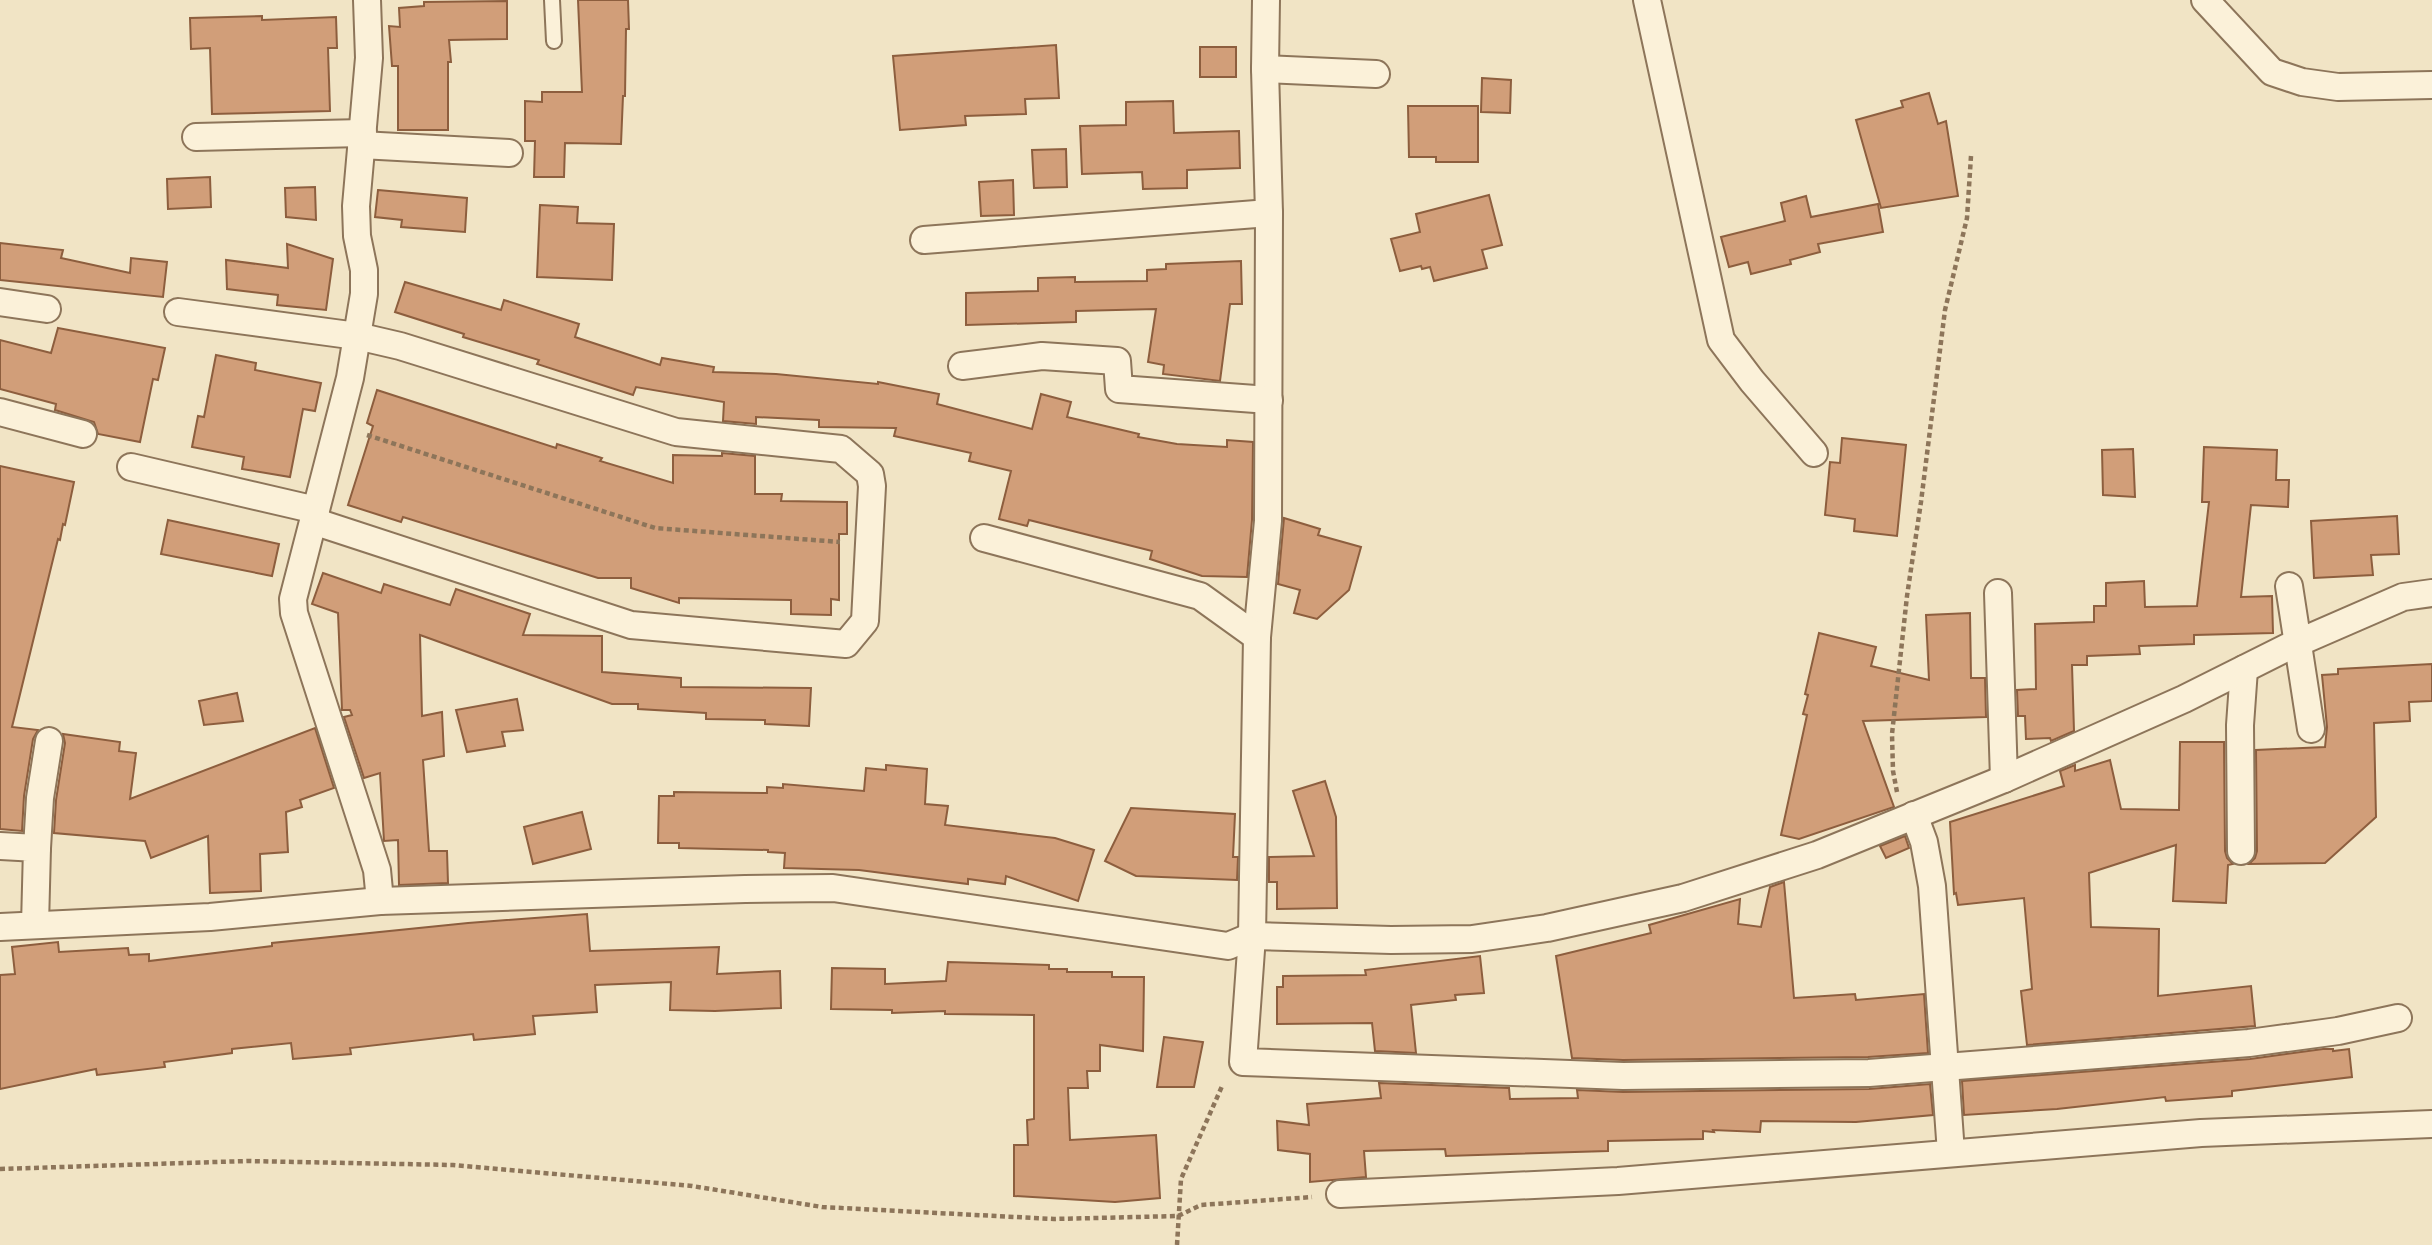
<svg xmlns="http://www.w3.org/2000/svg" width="2432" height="1245" font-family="'Playfair Display',serif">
	<rect width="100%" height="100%" fill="#f1e4c5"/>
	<g fill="#d19e79" stroke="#8d5e3e" stroke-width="2">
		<polygon points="578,0 628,0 629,29 626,29 625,96 623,96 621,144 565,143 564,177 534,177 535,141 525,141 525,101 542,102 542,92 582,92"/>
		<polygon points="507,1 507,39 449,40 451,62 448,62 448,130 398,130 398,66 392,66 389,26 400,27 399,8 424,6 424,2"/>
		<polygon points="262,16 262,20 336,17 337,48 328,48 330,111 212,114 210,48 191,49 190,18"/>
		<polygon points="1056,45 1059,98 1025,99 1026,114 965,116 966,125 900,130 893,56"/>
		<rect x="1200" y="47" width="36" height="30"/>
		<polygon points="1482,78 1511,80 1510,113 1481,112"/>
		<polygon points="1929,93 1938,124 1946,121 1958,196 1881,208 1856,120 1903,107 1901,101"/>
		<polygon points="1173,101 1174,133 1239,131 1240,168 1187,170 1187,188 1143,189 1142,172 1082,174 1080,126 1126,125 1126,102"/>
		<polygon points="1408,106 1478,106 1478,162 1436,162 1436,157 1409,157"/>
		<polygon points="1066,149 1067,187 1034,188 1032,150"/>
		<polygon points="210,177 211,207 168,209 167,179"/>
		<polygon points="1013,180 1014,215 981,216 979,182"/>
		<polygon points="315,187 316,220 286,217 285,188"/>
		<polygon points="378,190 467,198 465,232 401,227 402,220 375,217"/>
		<polygon points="1489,195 1502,245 1482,250 1487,268 1434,281 1430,267 1422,269 1421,266 1400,271 1391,239 1420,232 1416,214"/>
		<polygon points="1806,196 1811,217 1878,204 1883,232 1818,244 1820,252 1790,260 1791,264 1751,274 1748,262 1729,267 1721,237 1785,221 1781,203"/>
		<polygon points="540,205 578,207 577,223 614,224 612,280 537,277"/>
		<polygon points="0,243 63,250 61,258 130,273 131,258 167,262 163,297 0,280"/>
		<polygon points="287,244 333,259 326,310 277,305 278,295 227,289 226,260 288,268"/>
		<polygon points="1241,261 1242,304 1230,304 1220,381 1163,374 1164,365 1148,362 1156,309 1076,311 1076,322 966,325 966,293 1038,291 1038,278 1075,277 1075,282 1147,281 1147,270 1166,269 1166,264"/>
		<polygon points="405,282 501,310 504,300 579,324 575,337 660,365 662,358 714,367 713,372 776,374 878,384 878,382 939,394 937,404 1032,429 1041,394 1071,402 1067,417 1139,434 1138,437 1177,444 1227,447 1227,440 1253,442 1252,520 1247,577 1202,576 1150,559 1152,551 1029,520 1027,526 999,519 1011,471 969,461 971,453 894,436 896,428 819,427 819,420 756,417 756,424 723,421 724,402 636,387 633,395 537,364 539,360 463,337 464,334 395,312"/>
		<polygon points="58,328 165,348 158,380 153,379 140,442 98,434 94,422 55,410 56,404 0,389 0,340 51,353"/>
		<polygon points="216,355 256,363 255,370 321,383 315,411 303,409 290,477 242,469 244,457 192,447 198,416 204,417"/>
		<polygon points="377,390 556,448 557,444 602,458 600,461 673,483 673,455 722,456 722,453 755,456 755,494 782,494 781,501 847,502 847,534 839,534 839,600 831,599 831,615 791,614 791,600 679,598 679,603 631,588 631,578 598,578 403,517 401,522 348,505 373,426 367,423"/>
		<polygon points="1842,438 1906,445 1897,536 1854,531 1855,519 1825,515 1830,462 1840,463"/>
		<polygon points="2204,447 2277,450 2276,480 2289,480 2288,507 2251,505 2241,597 2272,596 2273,633 2194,635 2194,644 2139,646 2140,654 2087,656 2087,665 2072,665 2074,731 2051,741 2050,738 2026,739 2025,716 2018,716 2017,690 2036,689 2035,624 2094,622 2094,606 2106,606 2106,583 2144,581 2145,607 2197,606 2209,502 2202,502"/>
		<polygon points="2133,449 2135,497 2103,495 2102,450"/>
		<polygon points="0,466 74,482 65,525 63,524 60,540 58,539 12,727 38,730 33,739 24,796 22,831 0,829"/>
		<polygon points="2397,516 2399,554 2371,555 2373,575 2314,578 2311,521"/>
		<polygon points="1284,518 1320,529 1318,535 1361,547 1349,590 1317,619 1294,613 1300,590 1278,584"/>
		<polygon points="168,520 279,544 272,576 161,554"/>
		<polygon points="323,573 381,593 384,584 450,605 456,589 530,614 523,635 602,636 602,672 681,678 681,687 811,688 809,726 765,724 765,720 706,719 706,713 638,709 638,704 612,704 420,635 422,716 442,712 444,756 423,760 429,851 447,851 448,883 399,885 398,840 384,841 380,773 364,778 344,717 352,715 350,710 342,710 338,613 312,604"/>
		<polygon points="1970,613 1971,678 1985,678 1986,717 1863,721 1894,807 1799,839 1781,835 1807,715 1803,714 1808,695 1805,694 1819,633 1876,647 1871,666 1929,680 1926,615"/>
		<polygon points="2432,664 2432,701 2409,702 2410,721 2374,723 2376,817 2325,863 2249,864 2255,858 2257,851 2256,750 2325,747 2327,727 2322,675 2338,674 2338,669"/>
		<polygon points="237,693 243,721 204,725 199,701"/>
		<polygon points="517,699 523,730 502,732 505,746 467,752 456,710"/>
		<polygon points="315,728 334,788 300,800 302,807 286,812 288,852 260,854 261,891 210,893 208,836 151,858 145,841 54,833 56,800 65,743 63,734 120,742 119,751 136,753 130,799"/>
		<polygon points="2180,742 2224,742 2225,851 2227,858 2233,864 2228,865 2226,903 2173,901 2176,845 2089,873 2091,927 2159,929 2158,996 2251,986 2255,1026 2027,1045 2021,991 2032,989 2024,898 1958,905 1956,893 1954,894 1950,822 2064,786 2060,771 2075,765 2075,771 2110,760 2121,809 2179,810"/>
		<polygon points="886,765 927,769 925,804 948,806 945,825 1055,838 1094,850 1078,901 1006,876 1005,884 968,879 968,884 859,870 784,868 785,853 768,852 768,850 679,848 679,843 658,843 659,796 674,796 674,792 767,793 767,787 783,788 783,784 864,791 866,768 886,770"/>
		<polygon points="1325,781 1336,817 1337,908 1277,909 1277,882 1269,882 1269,857 1314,856 1293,791"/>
		<polygon points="1131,808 1235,814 1233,857 1238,857 1237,880 1136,876 1105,861"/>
		<polygon points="582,812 591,849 533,864 524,827"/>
		<polygon points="1905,836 1909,848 1886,858 1880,846"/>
		<polygon points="1784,882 1794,998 1855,994 1856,1000 1924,994 1928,1053 1868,1057 1623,1060 1572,1058 1556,956 1651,933 1649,925 1740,899 1738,924 1761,927 1770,887"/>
		<polygon points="587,914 590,951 719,947 717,974 780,971 781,1008 715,1011 670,1010 671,982 595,985 597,1012 533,1016 535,1034 474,1040 473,1034 350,1048 351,1054 293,1059 291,1043 232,1049 232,1053 164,1062 165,1067 97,1075 96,1069 0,1089 0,975 15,974 12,947 58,942 59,952 128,948 129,955 149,954 149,961 272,946 272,943 468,923"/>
		<polygon points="1480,956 1484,993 1455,995 1456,1000 1411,1005 1416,1053 1375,1051 1372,1023 1277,1024 1277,987 1283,987 1283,976 1366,975 1365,970"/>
		<polygon points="948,962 1049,965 1049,969 1067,969 1067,972 1112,972 1112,977 1144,977 1143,1051 1100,1045 1100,1071 1087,1071 1088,1088 1068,1088 1070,1140 1156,1135 1160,1198 1115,1202 1014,1196 1014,1145 1028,1145 1027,1120 1034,1119 1034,1015 945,1014 945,1011 892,1013 892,1010 831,1009 832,968 885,969 885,984 946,981"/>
		<polygon points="1164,1037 1203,1042 1194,1087 1157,1087"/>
		<polygon points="2323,1049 2333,1049 2333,1051 2349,1049 2352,1077 2232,1091 2232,1096 2166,1101 2165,1097 2057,1109 1964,1115 1962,1081 2250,1059"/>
		<polygon points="1379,1083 1509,1088 1510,1099 1578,1098 1577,1090 1623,1092 1869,1089 1930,1084 1933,1115 1856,1122 1761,1121 1760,1132 1713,1130 1714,1132 1703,1131 1703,1139 1608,1141 1608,1151 1446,1156 1445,1149 1364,1151 1366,1177 1310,1182 1310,1154 1278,1150 1277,1121 1309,1125 1307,1104 1381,1098"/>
	</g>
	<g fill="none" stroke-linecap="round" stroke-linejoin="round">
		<g stroke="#8d755a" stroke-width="18">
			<polyline id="service" points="552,0 554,41"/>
		</g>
		<g stroke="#8d755a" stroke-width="30">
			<g id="minor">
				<polyline points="367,0 369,58 356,206 357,236 364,270 364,294 350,378 293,599 294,613 377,870 380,901"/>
				<polyline points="1266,0 1265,69 1269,213 1268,521 1257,637 1252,936 1243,1062 1623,1076 1869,1073 2249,1043 2338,1031 2398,1018"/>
				<polyline points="1647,0 1721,340 1752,381 1814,453"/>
				<polyline points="2205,0 2272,72 2302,82 2338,87 2432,85"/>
				<polyline points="1265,69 1376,74"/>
				<polyline points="196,137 363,133"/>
				<polyline points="361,145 509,153"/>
				<polyline points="924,240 1269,213"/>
				<polyline points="0,302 47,309"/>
				<polyline points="178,312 357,336 400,346 676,432 841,449 870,474 872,486 865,621 846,644 631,625 313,521"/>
				<polyline points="962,366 1042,356 1117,361 1119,389 1269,400"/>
				<polyline points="0,412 83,434"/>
				<polyline points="131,467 316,510"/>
				<polyline points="984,538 1200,596 1257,637"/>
				<polyline points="2289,586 2311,729"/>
				<polyline points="1998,593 2004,779"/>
				<polyline points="1914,815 1924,842 1932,886 1951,1153"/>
				<polyline points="0,846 37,848 35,925"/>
				<polyline points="37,848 40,798 49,741"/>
				<polyline points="2241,851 2240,725 2244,669"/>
				<polyline points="0,927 210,917 380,901 745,889 833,888 1228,946 1252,936 1391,940 1472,939 1547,928 1683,898 1817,855 2004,779 2184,699 2288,647 2403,597 2432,593"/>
				<polyline points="1340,1194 1618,1181 2201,1133 2432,1124"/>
			</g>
		</g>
		<g stroke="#8d755a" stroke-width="4.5" stroke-dasharray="5 3.5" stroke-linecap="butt">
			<polyline points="367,435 655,528 840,542"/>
			<polyline points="1897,792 1893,771 1892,734 1907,596 1921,502 1945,310 1967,218 1971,156"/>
			<polyline points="0,1169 247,1161 453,1165 692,1186 822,1207 1054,1219 1178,1216 1201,1205 1312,1197"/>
			<polyline points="1177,1245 1181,1179 1223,1084"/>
		</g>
		<use href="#service" stroke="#fbf1d9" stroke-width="14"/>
		<use href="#minor" stroke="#fbf1d9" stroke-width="26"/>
	</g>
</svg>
